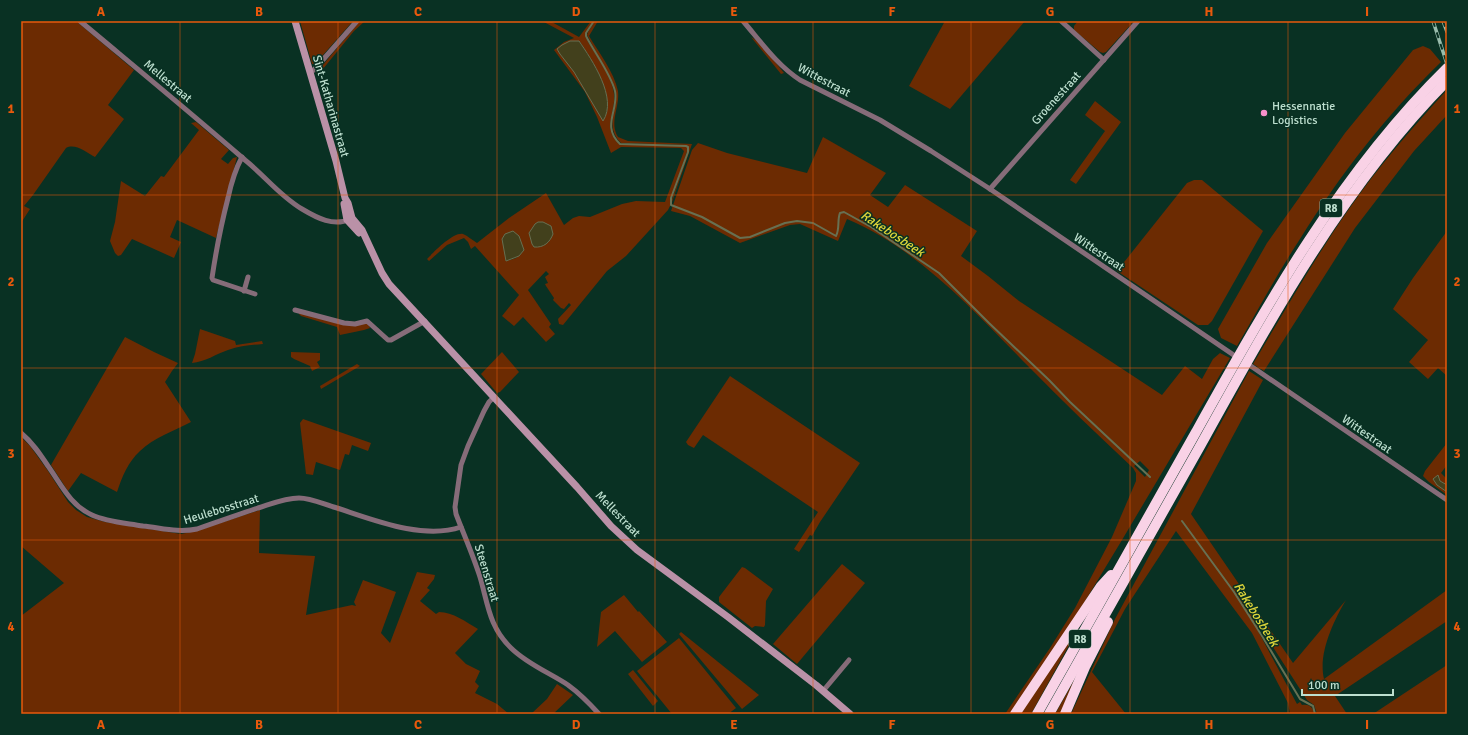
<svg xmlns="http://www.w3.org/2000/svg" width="1468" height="735" font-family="Signika,sans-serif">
	<rect width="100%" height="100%" fill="#093123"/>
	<g fill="#6c2b02" fill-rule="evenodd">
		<path d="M21,21H76L134,70L108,105L124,119L95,157C86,152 75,143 66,148L33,195L24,206L30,209L21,223Z"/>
		<polygon points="300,21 353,21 315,64 312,64"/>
		<polygon points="360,21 365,21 354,31 318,75 316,73"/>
		<path d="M542,21H550L579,37L591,21H594L585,36C593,52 613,77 614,94C616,113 602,127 619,144L683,146L687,147L688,149L670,201V206L668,210L626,256L607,271L563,325L559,324L558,319L571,305L569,303L564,309L561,308L553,300L554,298L546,286L545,284L548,283L545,277L549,274L546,271L528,290L551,324L549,327L555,334L546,342L523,317L514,326L502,316L519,295L475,246L471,249L468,242L464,238L447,245L429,261L427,259C434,252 453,232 463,234C468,236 472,240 477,243L509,218L546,193L564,225L573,218L579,216L590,217L622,204L636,201L665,202L684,151L681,148L621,147L611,153L597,117L585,92L554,50L564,42L574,38ZM580,42C592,60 618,99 603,120L573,70L560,54ZM522,251L516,258L506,261L505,254Z"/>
		<path d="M595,21H598L589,36C599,53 614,72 618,91C620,107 609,122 618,137L628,141L692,144L672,202H671L688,153L689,147L685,145L621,143C603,125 620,108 615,88L587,35L588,32Z"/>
		<polygon points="945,21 1025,21 950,109 909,86"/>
		<polygon points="1078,21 1121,21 1122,22 1124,21 1134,21 1106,52 1103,53 1100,52 1074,30 1074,26"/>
		<polygon points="751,37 759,42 784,73 781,74"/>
		<path d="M1423,46L1430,49L1441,62C1388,113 1339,176 1300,239C1277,274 1258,310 1237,346L1221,338L1218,329L1267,243L1345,133L1413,50Z"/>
		<path d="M1447,90V115L1414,151L1355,228L1264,371L1253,364C1284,312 1314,259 1349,209C1378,167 1412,128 1447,90Z"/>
		<polygon points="1095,101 1121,122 1076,184 1070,180 1105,131 1085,115"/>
		<polygon points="196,122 229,150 221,159 228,164 233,158 237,157 216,238 177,220 170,237 181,242 174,258 132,239 121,255 118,256 115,253 110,241 115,222 121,181 145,196 161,176 164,177 199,130 191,123"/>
		<path d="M823,137L886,173L870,195L888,207L905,185L977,231L961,256L988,276L1019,301L1162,395L1185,366L1202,379L1213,359L1220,353L1230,358L1122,540L1073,621L1011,714H1005L1050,648L1075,608L1112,537L1136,481V473L1133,468C1097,434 1061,400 1027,365C973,310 918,249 847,219L838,241L800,224L790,225L740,243L690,216L671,211L692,150L698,143L727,153L807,173ZM1140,461L1149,470L1145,477L1134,466Z"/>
		<polygon points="1194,180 1202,180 1263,231 1212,321 1208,325 1198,325 1117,271 1187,183"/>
		<polygon points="1447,231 1447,376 1438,368 1428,379 1409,362 1428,340 1393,309 1413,278"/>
		<polygon points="299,312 323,318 368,324 370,328 364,330 340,335 337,327 301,316 299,314"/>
		<path d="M200,329L235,341L236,345L262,341L263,344C251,345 240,346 228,350C216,354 205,362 192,363L195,354Z"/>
		<path d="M125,337L154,352L178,363L172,371L165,382L191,422C174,431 153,438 140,451C128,462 122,477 117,492L81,473L68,491L51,465Z"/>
		<polygon points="291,352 320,353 320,360 317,362 320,367 312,371 310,366 294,359 291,357"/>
		<polygon points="502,352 519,372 500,392 497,393 481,374"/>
		<polygon points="357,364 360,366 321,389 320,386"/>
		<path d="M1249,371L1263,380L1191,514L1293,663L1346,600C1333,622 1318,654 1324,679L1447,590V621L1335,696L1347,714H1317L1314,705L1307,700L1260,627L1257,629L1297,704L1300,702L1302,705C1310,704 1312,707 1315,714H1290L1288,703L1252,633L1176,531L1125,609L1092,672L1126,714H1071L1115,619Z"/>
		<polygon points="730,376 860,463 820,522 812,536 810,535 799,552 794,549 818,512 703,435 694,448 688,445 686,442"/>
		<polygon points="303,419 371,443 368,451 352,445 349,455 345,454 340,470 316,462 313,475 306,474 300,423"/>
		<path d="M21,437L30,446L48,471L68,502L76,510L87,517L105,522L181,534L196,531L260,510L259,553L315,556L306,615L352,605L356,606L354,602L363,580L396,592L381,633L390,643L417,572L435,575L434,579L427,588L430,590L420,601L436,614L439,612C453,612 466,622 478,629L455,653L466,664L480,671L475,682L479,686L475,693L497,704L509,714H21V616L64,583L21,546Z"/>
		<polygon points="1447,443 1447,465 1441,473 1447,479 1447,485 1440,481 1444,491 1447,492 1447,495 1429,482 1423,476 1425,471"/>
		<polygon points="842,564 865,583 797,664 773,644"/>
		<polygon points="742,567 745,568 773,589 766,601 765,625 764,627 755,626 752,628 719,602 719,597"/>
		<polygon points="624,595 638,612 639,611 667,642 642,662 615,631 597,647 601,612"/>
		<polygon points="1084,618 1031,714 1019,714"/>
		<polygon points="681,632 759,695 742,709 679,634"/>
		<polygon points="679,638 736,708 728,714 672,714 637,671"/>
		<polygon points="1091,651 1061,714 1055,714"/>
		<polygon points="1447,665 1447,714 1373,714"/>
		<polygon points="633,670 658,701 653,706 628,674"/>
		<polygon points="557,684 573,695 553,714 531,714 547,699"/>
	</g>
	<g fill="#42401c" stroke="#677052">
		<path d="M570,41H579C592,60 618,98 603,121L574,72L560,54L557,49L562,45Z"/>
		<path d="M538,222H543L551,226L553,234C550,242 544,248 534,247L532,244L529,233L535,224Z"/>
		<polygon points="513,231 519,236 524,250 519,256 506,261 502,239 505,234"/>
		<polygon points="1438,475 1440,481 1447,485 1447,492 1437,485 1433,479"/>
	</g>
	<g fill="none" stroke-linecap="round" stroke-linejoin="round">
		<g stroke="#677052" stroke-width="2">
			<path d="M594,21L586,33V36C594,52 611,74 615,91C619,110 601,126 620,144L686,146L688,147V152L671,198V205L702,217L740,238L750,237L785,223L797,221L813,223L836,236C840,229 837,220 840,213L844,212L871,227L939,273L989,323L1049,380L1070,402L1150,477"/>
			<polyline points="1182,521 1234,592 1262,636 1300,699 1313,706 1315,714"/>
		</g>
		<g stroke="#866c79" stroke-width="5">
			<path d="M80,21C135,67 191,113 245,160C265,176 280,196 302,209C317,218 334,227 350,219"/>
			<path d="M743,21C761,42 777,65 800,80L880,120L931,151L990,189L1238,358"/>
			<polyline points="1061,21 1104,60"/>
			<polyline points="310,71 314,70 357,21"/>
			<path d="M242,157C235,170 231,184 228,198C221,225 216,251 212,278L213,280L255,294"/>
			<polyline points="990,189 1138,21"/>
			<polyline points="244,291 248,277"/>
			<polyline points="295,310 344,323 355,324 367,321 388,340 391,340 425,321"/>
			<polyline points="1245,362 1447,500"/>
			<path d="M494,397L489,402L484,411L468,446L461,465L455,507L456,514C464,535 473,555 480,577C488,604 489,627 511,648C527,664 550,673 568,685C579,693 590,704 599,714"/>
			<path d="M21,433C32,442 40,454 48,466C61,484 70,505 92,515C107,522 126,523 143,526C162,528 178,533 197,529C217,522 237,515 258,508C271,504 285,498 299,498C312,498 325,505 337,508C374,520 423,540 461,527"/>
			<polyline points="823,691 849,660"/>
		</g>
		<g stroke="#ba91a7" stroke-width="7">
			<polyline points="295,21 336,161 345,198 348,203 352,218 362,230 382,273 389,284 577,487 611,526 637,550 728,617 816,685 850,714"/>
			<polyline points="344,204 347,220 359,233"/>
		</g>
		<g stroke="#f9d2e6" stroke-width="10">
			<polyline points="1015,714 1101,586 1111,575"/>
			<path d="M1037,714C1090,620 1144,526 1196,432C1268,303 1341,172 1447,68"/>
			<path d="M1049,714C1099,625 1149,537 1199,448C1270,320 1343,186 1447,81"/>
			<polyline points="1065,714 1085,667 1108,622"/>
		</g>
		<g stroke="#98bcac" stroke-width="3.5">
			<g id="rail">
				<polyline points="1433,21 1447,64"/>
				<polyline points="1443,21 1447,32"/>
			</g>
		</g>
		<use href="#rail" stroke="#093123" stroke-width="2" stroke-dasharray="6" stroke-linecap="butt"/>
	</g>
	<path fill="none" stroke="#e8590c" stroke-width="1" stroke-opacity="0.55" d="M180,21V714M338,21V714M497,21V714M655,21V714M813,21V714M971,21V714M1130,21V714M1288,21V714M21,195H1447M21,368H1447M21,540H1447"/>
	<circle fill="#f890cb" stroke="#093123" stroke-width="1.5" cx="1264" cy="113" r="4"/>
	<g text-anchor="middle" stroke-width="3" stroke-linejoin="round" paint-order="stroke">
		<g fill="#093123" stroke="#87ab9b" stroke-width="1">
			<rect x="1320" y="199" width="22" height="18" rx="3"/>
			<rect x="1069" y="630" width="22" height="18" rx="3"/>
		</g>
		<g font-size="11" font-weight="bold" fill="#bddfcf">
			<text x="1331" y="212">R8</text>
			<text x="1080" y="643">R8</text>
		</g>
		<g font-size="12" fill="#bddfcf" stroke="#093123">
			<text transform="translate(824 80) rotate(28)" y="4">Wittestraat</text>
			<text transform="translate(168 81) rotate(40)" y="4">Mellestraat</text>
			<text transform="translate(1056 98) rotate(-48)" y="4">Groenestraat</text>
			<text transform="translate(331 106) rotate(74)" y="4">Sint-Katharinastraat</text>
			<text transform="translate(1099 252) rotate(34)" y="4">Wittestraat</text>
			<text transform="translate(1367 434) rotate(35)" y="4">Wittestraat</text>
			<text transform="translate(221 509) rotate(-17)" y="4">Heulebosstraat</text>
			<text transform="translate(618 514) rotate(46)" y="4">Mellestraat</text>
			<text transform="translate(487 573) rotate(73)" y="4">Steenstraat</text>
		</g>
		<g font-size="12" fill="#bddfcf" stroke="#093123" text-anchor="start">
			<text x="1272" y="110">Hessennatie<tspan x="1272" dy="14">Logistics</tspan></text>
		</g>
		<g font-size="13" font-style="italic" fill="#dfd63a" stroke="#093123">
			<text transform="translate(893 233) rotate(33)" y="5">Rakebosbeek</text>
			<text transform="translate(1257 614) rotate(58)" y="5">Rakebosbeek</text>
		</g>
	</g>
	<rect width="1468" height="735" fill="none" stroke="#093123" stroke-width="44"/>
	<path d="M1302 689v6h91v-6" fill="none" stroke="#bddfcf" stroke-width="2"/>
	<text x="1308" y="689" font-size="12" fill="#bddfcf" stroke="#093123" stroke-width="3" paint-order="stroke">100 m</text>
	<rect x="22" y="22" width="1424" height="691" fill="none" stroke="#e8590c" stroke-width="1.5"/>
	<g font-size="13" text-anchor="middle" font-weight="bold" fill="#e8590c">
		<text x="101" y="16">A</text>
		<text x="259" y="16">B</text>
		<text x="418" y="16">C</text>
		<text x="576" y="16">D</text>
		<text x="734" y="16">E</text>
		<text x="892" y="16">F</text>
		<text x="1050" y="16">G</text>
		<text x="1209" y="16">H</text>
		<text x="1367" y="16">I</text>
		<text x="11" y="113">1</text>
		<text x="1457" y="113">1</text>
		<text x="11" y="286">2</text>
		<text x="1457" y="286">2</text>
		<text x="11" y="458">3</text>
		<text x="1457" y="458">3</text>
		<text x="11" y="631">4</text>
		<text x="1457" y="631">4</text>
		<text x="101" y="729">A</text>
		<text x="259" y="729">B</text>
		<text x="418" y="729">C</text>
		<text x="576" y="729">D</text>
		<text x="734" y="729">E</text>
		<text x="892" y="729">F</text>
		<text x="1050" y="729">G</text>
		<text x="1209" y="729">H</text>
		<text x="1367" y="729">I</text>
	</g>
</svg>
